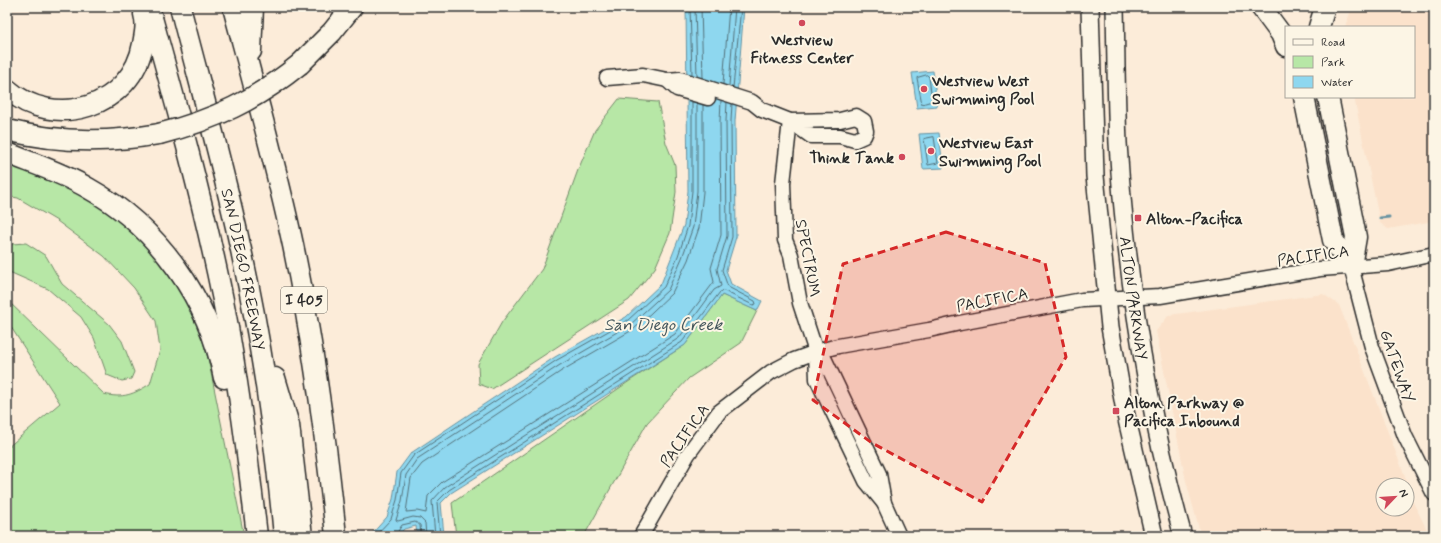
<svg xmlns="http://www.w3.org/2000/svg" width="1441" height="543" font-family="Mynerve,sans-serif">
	<rect width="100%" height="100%" fill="#fcecd9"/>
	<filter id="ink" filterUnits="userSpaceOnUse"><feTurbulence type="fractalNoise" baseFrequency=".025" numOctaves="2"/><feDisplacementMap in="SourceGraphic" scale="8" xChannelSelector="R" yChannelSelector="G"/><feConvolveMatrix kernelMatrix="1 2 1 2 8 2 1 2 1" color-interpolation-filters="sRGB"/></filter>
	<g filter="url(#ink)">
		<g fill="#fbe2cb" fill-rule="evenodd">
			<polygon points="1352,7 1434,7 1434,221 1388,229 1380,223 1354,97 1414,97 1414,27 1345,27"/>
			<path d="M1323,294L1339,305L1408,484L1412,500L1430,536H1201L1186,481L1156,331L1169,315ZM1383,485H1407V509H1383Z"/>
		</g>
		<g fill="#b7e7a6" stroke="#718968">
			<polygon points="619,99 658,102 666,143 675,165 676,192 670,233 655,268 629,300 492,389 479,384 478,364 502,322 542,269 578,170 595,130"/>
			<path d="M7,161L67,185L126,223L169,270L196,318L208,358L244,536H7V448L60,403L7,321V300L104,394C123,399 134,394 150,384L160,350L156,321L134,288L104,256L57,221L18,198L7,196Z"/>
			<polygon points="26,243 46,256 62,284 109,324 122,341 134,372 131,379 122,381 107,375 94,338 81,317 48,289 7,271 7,252 12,244"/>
			<polygon points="722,295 757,311 741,343 689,378 647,423 584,536 456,536 452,503 631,380 685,345"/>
		</g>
		<g fill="#8ed7ef" stroke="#6692a1">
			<polygon points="686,7 744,7 735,121 736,237 726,270 731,284 762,301 757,311 722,295 685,345 451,493 441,503 444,536 417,536 416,526 404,529 398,536 370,536 387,517 393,499 397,472 411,453 555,357 626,317 661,284 684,225 688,191"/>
			<polygon points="933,71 937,106 917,108 912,73"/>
			<polygon points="939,133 943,168 923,169 919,134"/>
		</g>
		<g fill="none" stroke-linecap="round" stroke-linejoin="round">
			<g stroke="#537079" stroke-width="1">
				<polyline points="690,7 692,74"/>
				<polyline points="695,7 697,76"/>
				<polyline points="701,7 703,78"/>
				<polygon points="927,75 929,77 932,101 922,104 917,78"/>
				<polyline points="723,84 729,7"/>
				<polyline points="729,86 735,7"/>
				<polyline points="733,88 741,7"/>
				<polyline points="703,105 703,192 699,228 688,260 672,293 634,329 563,370 422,464 411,478 406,512 417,511 426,513 428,496 442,482 675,334 714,282 711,268 721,235 720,121 721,101"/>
				<polygon points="934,137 938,163 928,165 924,139"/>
				<polyline points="375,536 391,519 397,500 401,473 414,455 557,360 628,320 664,287 678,256 688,226 692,191 692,102"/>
				<polyline points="395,536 402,525 415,522 420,525 421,536"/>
				<polyline points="426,536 425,523 420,518 413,517 398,521 396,520 402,501 406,475 417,459 560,365 631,324 668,290 682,258 693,227 697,191 697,103"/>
				<polyline points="435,536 432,501 445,487 679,338 714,290 721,286 717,269 727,236 726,121 727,102"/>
				<polyline points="440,536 437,502 449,490 682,342 720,292 724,291 753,305 756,304 755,301 728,287 722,270 732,237 731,121 732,104"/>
			</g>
			<polyline stroke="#6692a1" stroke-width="3" points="1380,218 1389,217"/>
			<g stroke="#2b2b2b" stroke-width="17">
				<g id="minor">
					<polyline points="607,78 643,75 667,80 680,79 752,102 762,110 790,121 811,136 840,136 855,140 864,136 866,131 864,121 856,116 840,120 790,121"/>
					<polyline points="667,80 677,89 708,98"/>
					<polyline points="790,121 783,183 785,240 791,255 800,303 816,352 817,379 866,481 884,503"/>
					<polyline points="1351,266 1372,347 1405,436 1434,494"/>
					<polyline points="816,352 824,358 879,474 884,503 899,536"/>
					<polyline points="641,536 688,454 719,412 771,372 794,360 816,352 838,346 929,330 960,323 1082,300 1160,296 1320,269 1388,264 1434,254"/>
				</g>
			</g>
			<g stroke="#2b2b2b" stroke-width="20">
				<g id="major">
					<polyline points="1090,7 1095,176 1110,327 1125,411 1154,536"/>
					<path id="s1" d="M1115,7C1116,52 1116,98 1118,143C1126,276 1147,408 1183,536"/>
				</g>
			</g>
			<g stroke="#2b2b2b" stroke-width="23">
				<g id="highway">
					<path d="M149,7C176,104 203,201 223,300C238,378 248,457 257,536"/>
					<path id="s2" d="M180,7C200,85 222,162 239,241C261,338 275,437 284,536"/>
					<path d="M233,7C254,86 276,165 293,245C313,341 326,438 336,536"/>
					<polyline points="1261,7 1281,34 1286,46"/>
					<polyline points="1319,27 1325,7"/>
					<polyline points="251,51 253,7"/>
					<polyline points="300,64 332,32 352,7"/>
					<path d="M7,89C54,131 132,107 143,44C145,33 147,25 144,14"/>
					<polyline points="1304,97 1333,240 1351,266"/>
					<polyline points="1328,97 1356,237 1351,266"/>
					<path d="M7,130C58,143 108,143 159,134"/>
					<path d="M7,153C34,164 63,173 88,188C158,227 209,299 224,378"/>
					<polyline points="275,378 289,425 302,536"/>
				</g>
			</g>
			<use href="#minor" stroke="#fcf5e5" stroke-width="14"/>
			<use href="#major" stroke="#fcf5e5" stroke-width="17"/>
			<use href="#highway" stroke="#fcf5e5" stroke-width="20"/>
			<g stroke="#2b2b2b" stroke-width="23" stroke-linecap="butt">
				<path id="highway-bridge" d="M159,134C214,120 256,100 300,64"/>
			</g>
			<use href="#highway-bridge" stroke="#fcf5e5" stroke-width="20"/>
		</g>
	</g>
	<path fill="#d62828" fill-opacity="0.2" stroke="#d62828" stroke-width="3" stroke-dasharray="8 5" stroke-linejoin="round" d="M946,232L1045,263L1066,357L982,502L872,443L813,400L843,264Z"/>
	<g fill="#d1495b" stroke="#fcf5e5" stroke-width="1.5">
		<circle cx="802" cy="23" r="4"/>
		<circle cx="924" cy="89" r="4"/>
		<circle cx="931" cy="151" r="4"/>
		<circle cx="902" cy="157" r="4"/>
		<rect x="1134" y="214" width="8" height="8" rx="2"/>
		<rect x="1112" y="407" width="8" height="8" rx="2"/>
	</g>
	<g text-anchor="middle" stroke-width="4" stroke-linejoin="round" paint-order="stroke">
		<rect fill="#fcf5e5" stroke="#6a6863" stroke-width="1" x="281" y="287" width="46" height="26" rx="3"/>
		<g font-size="15" font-weight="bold" fill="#2b2b2b">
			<text x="304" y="305">I 405</text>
		</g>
		<g font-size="16" font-weight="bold" fill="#2b2b2b" stroke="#fcf5e5" text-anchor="start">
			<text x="802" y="45" text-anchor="middle">Westview<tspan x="802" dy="18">Fitness Center</tspan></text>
			<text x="932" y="86">Westview West<tspan x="932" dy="18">Swimming Pool</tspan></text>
			<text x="939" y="148">Westview East<tspan x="939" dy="18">Swimming Pool</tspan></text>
			<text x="894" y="163" text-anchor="end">Think Tank</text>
			<text x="1146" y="224">Alton-Pacifica</text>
			<text x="1124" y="408">Alton Parkway @<tspan x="1124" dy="18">Pacifica Inbound</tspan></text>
		</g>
		<g font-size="16" fill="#2b2b2b" stroke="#fcf5e5">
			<text transform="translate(1313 255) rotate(-8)" y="6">PACIFICA</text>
			<text transform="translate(809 258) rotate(79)" y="6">SPECTRUM</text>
			<text dy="6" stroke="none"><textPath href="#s2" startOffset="270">SAN DIEGO FREEWAY</textPath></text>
			<text dy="6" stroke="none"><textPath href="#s1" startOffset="292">ALTON PARKWAY</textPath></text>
			<text transform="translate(992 299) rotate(-11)" y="6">PACIFICA</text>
			<text transform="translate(1398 366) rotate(71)" y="6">GATEWAY</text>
			<text transform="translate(684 435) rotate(-55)" y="6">PACIFICA</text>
		</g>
		<g font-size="17" font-style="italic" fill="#44565c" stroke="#fcf5e5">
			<text x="663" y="330">San Diego Creek</text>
		</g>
	</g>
	<rect width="1441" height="543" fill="none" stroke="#fcf5e5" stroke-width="24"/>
	<rect x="12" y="12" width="1417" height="519" fill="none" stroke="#2b2b2b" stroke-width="1.5" filter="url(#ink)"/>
	<rect x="1285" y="26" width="130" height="72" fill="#fcf5e5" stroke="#a8a49b"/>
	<rect x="1293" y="39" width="20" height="6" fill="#fcf5e5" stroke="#a8a49b"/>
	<text x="1321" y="46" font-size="12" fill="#2b2b2b">Road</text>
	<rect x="1293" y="56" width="20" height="12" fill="#b7e7a6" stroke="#a8a49b"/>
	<text x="1321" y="66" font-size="12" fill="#2b2b2b">Park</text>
	<rect x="1293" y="76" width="20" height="12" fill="#8ed7ef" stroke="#a8a49b"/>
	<text x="1321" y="86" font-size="12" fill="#2b2b2b">Water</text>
	<g transform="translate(1395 497) rotate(65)"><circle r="19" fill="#fcf5e5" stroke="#a8a49b"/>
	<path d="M0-3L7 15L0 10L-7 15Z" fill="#d1495b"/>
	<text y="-6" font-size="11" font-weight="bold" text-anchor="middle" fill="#2b2b2b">N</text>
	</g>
</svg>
